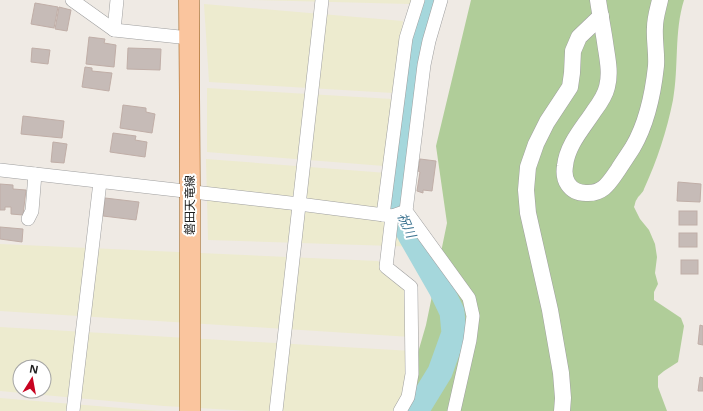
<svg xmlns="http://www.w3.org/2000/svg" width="703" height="411" font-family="'Noto Sans','Noto Sans JP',sans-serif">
	<rect width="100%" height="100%" fill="#efeae4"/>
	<g fill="#edebcf" fill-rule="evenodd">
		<polygon points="251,0 412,0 410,4"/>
		<polygon points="204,4 403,21 393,93 209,82"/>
		<polygon points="207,88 392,99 384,166 207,152"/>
		<polygon points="206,159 387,173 423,247 208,240"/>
		<polygon points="0,244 378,261 405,282 411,337 0,311"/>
		<path d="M0,327L412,351L399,411H250L164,406L0,391ZM20,367H44V391H20Z"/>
		<polygon points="0,398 157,411 0,411"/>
	</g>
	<path fill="#b0cd99" d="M471,0H684C674,32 679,67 673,100C667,130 657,161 644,189C643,193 639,195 637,199C635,201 635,205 634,207L640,219L649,230L655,244L657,257L655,273L658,284L654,292V300L681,318L684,326L678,362L664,371L658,376V387L667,411H401L426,325L447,223L436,146Z"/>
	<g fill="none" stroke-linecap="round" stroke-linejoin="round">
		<polyline stroke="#a5d7dc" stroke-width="25" points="416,411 440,372 454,333 452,312 441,289 410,235 399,214 399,186 418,35 430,0"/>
	</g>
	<g fill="#c6bbb7" stroke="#c0aea7">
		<polygon points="35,3 58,7 54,28 31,24"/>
		<polygon points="59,7 71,10 67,31 55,29"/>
		<polygon points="89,37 105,39 104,43 116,45 114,67 86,64"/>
		<polygon points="32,48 50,50 48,64 31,62"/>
		<polygon points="128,48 161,49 160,70 127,69"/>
		<polygon points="85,67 92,68 92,71 112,73 109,91 82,87"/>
		<polygon points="123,105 146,108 146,112 155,114 152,133 120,128"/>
		<polygon points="23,116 64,121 62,138 21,134"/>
		<polygon points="113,133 136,136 135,140 147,142 145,157 110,152"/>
		<polygon points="53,142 67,144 64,163 51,162"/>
		<polygon points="420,159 436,161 432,191 423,190 423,193 417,191 420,172 418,171"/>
		<polygon points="678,182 701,184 700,202 677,201"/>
		<polygon points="0,184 13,185 13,189 26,190 23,215 11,214 11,207 5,207 5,210 0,210"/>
		<polygon points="105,198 139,202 136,220 103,216"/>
		<rect x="679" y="211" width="18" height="14"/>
		<polygon points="0,227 23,229 22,242 0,239"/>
		<rect x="679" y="233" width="18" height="14"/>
		<rect x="681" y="260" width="17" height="14"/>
		<polygon points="700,325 703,326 703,345 698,344"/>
		<polygon points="700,377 703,378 703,391 698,391"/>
	</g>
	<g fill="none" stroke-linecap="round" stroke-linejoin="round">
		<g stroke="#9f9f9f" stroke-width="14">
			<g id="minor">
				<polyline points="72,0 114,30 189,38"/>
				<polyline points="441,0 429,41 424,65 406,211 469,298 473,316 470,340 454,411"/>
				<polyline points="114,30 117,0"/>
				<polyline points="0,170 299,204 392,216 406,211"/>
				<polyline points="383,215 406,38 418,0"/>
				<polyline points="392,216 386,267 411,287 412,374 408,397 400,411"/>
				<polyline points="28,219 32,211 35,174"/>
				<polyline points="73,411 100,182"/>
				<polyline points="276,411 322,0"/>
			</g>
		</g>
		<g stroke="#9f9f9f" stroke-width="17">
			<g id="tertiary">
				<path d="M598,0C600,14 603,28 605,42C607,57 611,72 607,87C605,96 600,103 594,111C583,128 567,145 565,166C564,172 564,178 568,184C572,190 579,193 586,193C603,194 609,183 618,170C623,162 628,155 633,147C647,123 653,94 656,66C657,53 654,40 655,27C655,18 658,9 660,0"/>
				<polyline points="562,411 563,398 561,373 550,310 528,213 526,190 528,167 536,144 547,122 570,87 572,73 573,51 579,37 601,16"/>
			</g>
		</g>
		<g stroke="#955003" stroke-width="21">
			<polyline id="primary" points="189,0 190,192 190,411"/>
		</g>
		<use href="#minor" stroke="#fff" stroke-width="13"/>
		<use href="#tertiary" stroke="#fff" stroke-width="16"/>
		<use href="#primary" stroke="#fac59e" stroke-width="20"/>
	</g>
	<g text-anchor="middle" stroke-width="4" stroke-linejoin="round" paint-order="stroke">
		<g font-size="12" fill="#1e1e1e" stroke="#fff">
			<text transform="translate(190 205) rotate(-90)" y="4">磐田天竜線</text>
		</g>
		<g font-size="13" font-style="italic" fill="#437895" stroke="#fff">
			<text transform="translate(407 225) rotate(66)" y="5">祝川</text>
		</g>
	</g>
	<g transform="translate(32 379) rotate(11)"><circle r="19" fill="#ffffff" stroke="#a5a5a5"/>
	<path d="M0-3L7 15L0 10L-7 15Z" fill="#c80320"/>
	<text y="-6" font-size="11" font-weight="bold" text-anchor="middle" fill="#1e1e1e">N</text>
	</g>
</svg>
